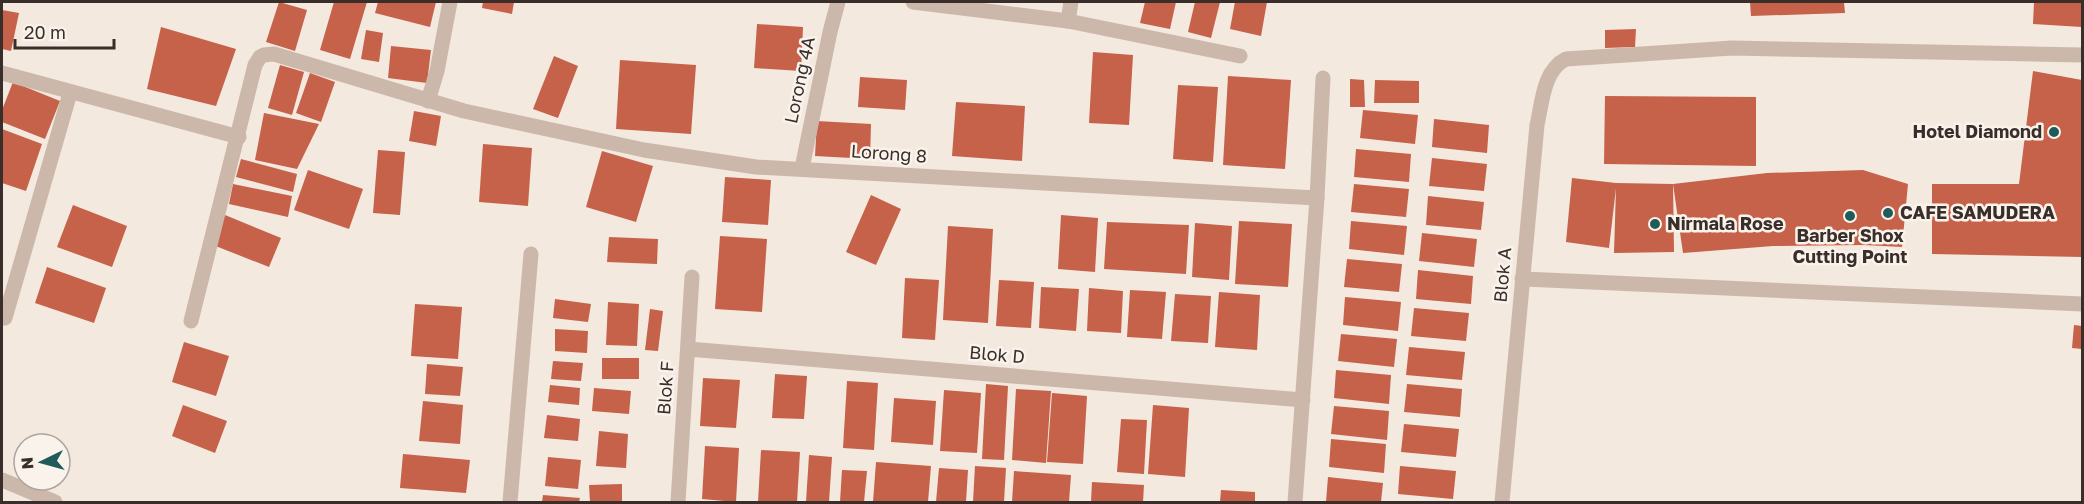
<svg xmlns="http://www.w3.org/2000/svg" width="2084" height="504" font-family="'Golos Text',sans-serif">
	<rect width="100%" height="100%" fill="#f3e9df"/>
	<g fill="#c6614a">
		<polygon points="279,2 307,10 295,51 266,42"/>
		<polygon points="334,2 367,2 350,59 320,50"/>
		<polygon points="378,2 436,2 430,27 375,13"/>
		<polygon points="483,2 514,2 512,14 482,8"/>
		<polygon points="1145,2 1176,2 1170,29 1140,23"/>
		<polygon points="1195,2 1220,2 1211,38 1188,32"/>
		<polygon points="1235,2 1267,2 1261,36 1230,29"/>
		<polygon points="1750,2 1844,2 1845,13 1751,16"/>
		<polygon points="2034,2 2082,2 2082,27 2033,24"/>
		<polygon points="2,10 19,13 11,51 2,49"/>
		<polygon points="757,24 803,27 801,71 754,68"/>
		<polygon points="161,27 236,49 216,106 147,89"/>
		<polygon points="1636,29 1635,47 1605,48 1605,30"/>
		<polygon points="366,30 383,33 379,62 361,59"/>
		<polygon points="391,46 431,50 427,83 388,78"/>
		<polygon points="1093,52 1133,55 1129,125 1089,123"/>
		<polygon points="554,56 578,66 558,118 533,109"/>
		<polygon points="620,60 696,65 691,134 616,129"/>
		<polygon points="280,65 304,72 292,115 268,108"/>
		<polygon points="2033,71 2082,80 2082,257 1932,254 1932,184 2019,184"/>
		<polygon points="310,73 335,82 321,122 296,113"/>
		<polygon points="1228,76 1291,80 1285,169 1223,165"/>
		<polygon points="860,77 907,80 905,110 858,107"/>
		<polygon points="1350,79 1364,80 1365,107 1350,107"/>
		<polygon points="1375,80 1419,81 1419,103 1374,103"/>
		<polygon points="13,82 60,101 45,139 2,122 2,110"/>
		<polygon points="1178,85 1218,87 1213,162 1173,159"/>
		<polygon points="1605,96 1756,97 1756,166 1604,164"/>
		<polygon points="956,102 1025,106 1022,161 952,156"/>
		<polygon points="1363,110 1418,115 1415,144 1360,138"/>
		<polygon points="414,111 441,116 436,146 409,141"/>
		<polygon points="264,113 319,124 297,169 255,160"/>
		<polygon points="1434,119 1489,125 1487,153 1432,147"/>
		<polygon points="817,121 871,124 870,159 815,156"/>
		<polygon points="2,129 42,144 26,191 2,183"/>
		<polygon points="483,144 532,148 528,206 479,202"/>
		<polygon points="1356,149 1411,154 1409,182 1354,177"/>
		<polygon points="378,150 405,152 400,215 373,213"/>
		<polygon points="602,151 653,166 636,222 586,207"/>
		<polygon points="1432,158 1487,164 1484,191 1429,186"/>
		<polygon points="241,159 297,174 293,192 236,177"/>
		<polygon points="308,170 363,189 349,229 294,210"/>
		<polygon points="1863,170 1908,184 1902,247 1864,245 1773,246 1683,253 1673,184 1767,173"/>
		<polygon points="725,177 771,180 768,225 722,222"/>
		<polygon points="1572,178 1616,183 1673,184 1674,252 1614,253 1616,188 1609,248 1566,242"/>
		<polygon points="233,184 292,196 288,217 229,204"/>
		<polygon points="1354,184 1409,189 1406,217 1351,212"/>
		<polygon points="871,195 901,209 876,265 846,252"/>
		<polygon points="1428,196 1484,202 1481,230 1426,225"/>
		<polygon points="73,205 127,226 112,267 57,247"/>
		<polygon points="225,215 281,238 269,267 213,245"/>
		<polygon points="1061,215 1098,218 1095,272 1058,269"/>
		<polygon points="1239,221 1292,224 1288,287 1235,284"/>
		<polygon points="1351,221 1407,226 1404,255 1349,249"/>
		<polygon points="1107,222 1189,225 1186,274 1104,269"/>
		<polygon points="1195,223 1232,226 1229,280 1192,277"/>
		<polygon points="948,226 993,229 988,323 943,320"/>
		<polygon points="1422,233 1477,239 1474,267 1419,261"/>
		<polygon points="720,236 767,239 762,312 715,309"/>
		<polygon points="609,237 658,239 657,264 607,262"/>
		<polygon points="1347,259 1402,264 1399,292 1344,287"/>
		<polygon points="47,267 106,288 94,323 35,303"/>
		<polygon points="1418,270 1473,276 1471,304 1416,299"/>
		<polygon points="905,278 939,280 935,340 902,338"/>
		<polygon points="999,280 1034,282 1031,328 996,326"/>
		<polygon points="1041,287 1079,289 1076,331 1039,328"/>
		<polygon points="1089,288 1123,291 1121,333 1087,331"/>
		<polygon points="1130,290 1166,292 1162,339 1127,337"/>
		<polygon points="1219,292 1260,295 1257,350 1215,347"/>
		<polygon points="1175,294 1211,296 1208,343 1171,341"/>
		<polygon points="1345,297 1401,302 1398,331 1343,325"/>
		<polygon points="555,299 591,304 588,322 553,318"/>
		<polygon points="608,302 639,304 637,346 606,345"/>
		<polygon points="415,304 462,307 458,359 411,356"/>
		<polygon points="1414,308 1469,313 1466,341 1411,336"/>
		<polygon points="650,309 663,311 658,351 645,350"/>
		<polygon points="2074,325 2082,326 2082,349 2072,348"/>
		<polygon points="555,329 588,331 587,353 555,351"/>
		<polygon points="1341,334 1397,339 1394,367 1338,361"/>
		<polygon points="184,342 229,356 216,396 172,382"/>
		<polygon points="1409,347 1465,352 1462,380 1406,375"/>
		<rect x="602" y="358" width="37" height="21"/>
		<polygon points="553,361 583,363 581,381 551,379"/>
		<polygon points="427,364 463,367 460,396 425,394"/>
		<polygon points="1336,370 1391,375 1389,404 1334,398"/>
		<polygon points="775,374 807,376 804,419 772,418"/>
		<polygon points="703,378 740,380 736,428 700,426"/>
		<polygon points="847,381 878,383 874,450 843,448"/>
		<polygon points="986,384 1008,386 1004,460 982,459"/>
		<polygon points="1407,384 1462,389 1460,417 1404,412"/>
		<polygon points="550,385 580,388 579,405 548,402"/>
		<polygon points="594,388 631,391 629,414 592,411"/>
		<polygon points="1016,389 1051,391 1046,463 1012,460"/>
		<polygon points="944,390 981,393 977,453 940,451"/>
		<polygon points="1052,393 1087,396 1083,464 1047,462"/>
		<polygon points="894,398 936,401 933,445 891,442"/>
		<polygon points="423,401 463,405 460,444 419,441"/>
		<polygon points="183,405 227,421 215,453 172,436"/>
		<polygon points="1153,405 1189,408 1185,477 1148,474"/>
		<polygon points="1334,406 1389,411 1387,440 1331,434"/>
		<polygon points="547,415 580,419 578,441 544,438"/>
		<polygon points="1121,419 1147,420 1144,474 1117,472"/>
		<polygon points="1404,424 1459,429 1456,457 1401,452"/>
		<polygon points="599,431 628,434 626,468 596,466"/>
		<polygon points="1331,439 1386,444 1384,473 1329,467"/>
		<polygon points="705,446 739,448 736,502 702,499"/>
		<polygon points="761,450 800,452 797,502 758,502"/>
		<polygon points="403,454 470,460 466,493 400,488"/>
		<polygon points="809,455 832,457 829,502 806,502"/>
		<polygon points="548,457 581,460 578,489 545,486"/>
		<polygon points="876,462 931,466 928,502 873,502"/>
		<polygon points="975,466 1006,468 1004,502 973,502"/>
		<polygon points="1400,466 1456,471 1453,499 1398,494"/>
		<polygon points="939,468 968,470 966,502 936,502"/>
		<polygon points="842,470 867,471 864,502 840,502"/>
		<polygon points="1014,471 1071,475 1069,502 1012,502"/>
		<polygon points="1328,477 1383,483 1381,502 1326,502"/>
		<polygon points="1092,482 1144,485 1143,502 1091,502"/>
		<polygon points="622,484 622,502 590,502 589,485"/>
		<polygon points="1221,490 1255,492 1255,502 1220,502"/>
		<polygon points="543,495 580,498 579,502 542,502"/>
	</g>
	<g fill="none" stroke-linecap="round" stroke-linejoin="round">
		<g stroke="#ccb8ab" stroke-width="15">
			<polyline points="913,2 1068,21 1240,56"/>
			<polyline points="1068,21 1071,2"/>
			<polyline points="2,73 239,137"/>
			<polyline points="428,101 437,71 450,2"/>
			<polyline points="802,168 830,32 838,2"/>
			<polyline points="1522,279 2082,304"/>
			<polyline points="5,318 70,93"/>
			<polyline points="191,321 255,65 260,57 264,55 274,54 464,111 644,150 756,167 1317,198"/>
			<polyline points="688,349 1303,400"/>
			<polyline points="2,480 55,502"/>
			<polyline points="510,502 531,254"/>
			<polyline points="678,502 692,277"/>
			<polyline points="1295,502 1317,198 1323,78"/>
			<path d="M1502,502L1537,125C1542,104 1543,70 1566,59L1732,48L2082,55"/>
		</g>
	</g>
	<g fill="#1f5b5b" stroke="#faf3ec" stroke-width="2">
		<circle cx="2054" cy="132" r="6"/>
		<circle cx="1888" cy="213" r="6"/>
		<circle cx="1850" cy="216" r="6"/>
		<circle cx="1655" cy="224" r="6"/>
	</g>
	<g text-anchor="middle" stroke-width="5" stroke-linejoin="round" paint-order="stroke">
		<g font-size="18" fill="#392e2a" stroke="#faf3ec">
			<text transform="translate(800 80) rotate(-78)" y="6">Lorong 4A</text>
			<text transform="translate(889 154) rotate(4)" y="6">Lorong 8</text>
			<text transform="translate(1503 275) rotate(-85)" y="6">Blok A</text>
			<text transform="translate(997 355) rotate(5)" y="6">Blok D</text>
			<text transform="translate(666 388) rotate(-86)" y="6">Blok F</text>
		</g>
		<g font-size="18" font-weight="bold" fill="#392e2a" stroke="#faf3ec" text-anchor="start">
			<text x="2042" y="138" text-anchor="end">Hotel Diamond</text>
			<text x="1900" y="219">CAFE SAMUDERA</text>
			<text x="1667" y="230">Nirmala Rose</text>
			<text x="1850" y="242" text-anchor="middle">Barber Shox<tspan x="1850" dy="21">Cutting Point</tspan></text>
		</g>
	</g>
	<rect width="2084" height="504" fill="none" stroke="#392e2a" stroke-width="6"/>
	<g transform="translate(42 462) rotate(265)"><circle r="28" fill="#faf3ec" stroke="#ada49e" stroke-width="1.5"/>
	<path d="M0-4.5L10 22L0 15L-10 22Z" fill="#1f5b5b"/>
	<text y="-9" font-size="16" font-weight="bold" text-anchor="middle" fill="#392e2a">N</text>
	</g>
	<path d="M15 39v9h99v-9" fill="none" stroke="#392e2a" stroke-width="3"/>
	<text x="24" y="39" font-size="18" fill="#392e2a" stroke="#faf3ec" stroke-width="4.5" paint-order="stroke">20 m</text>
</svg>
